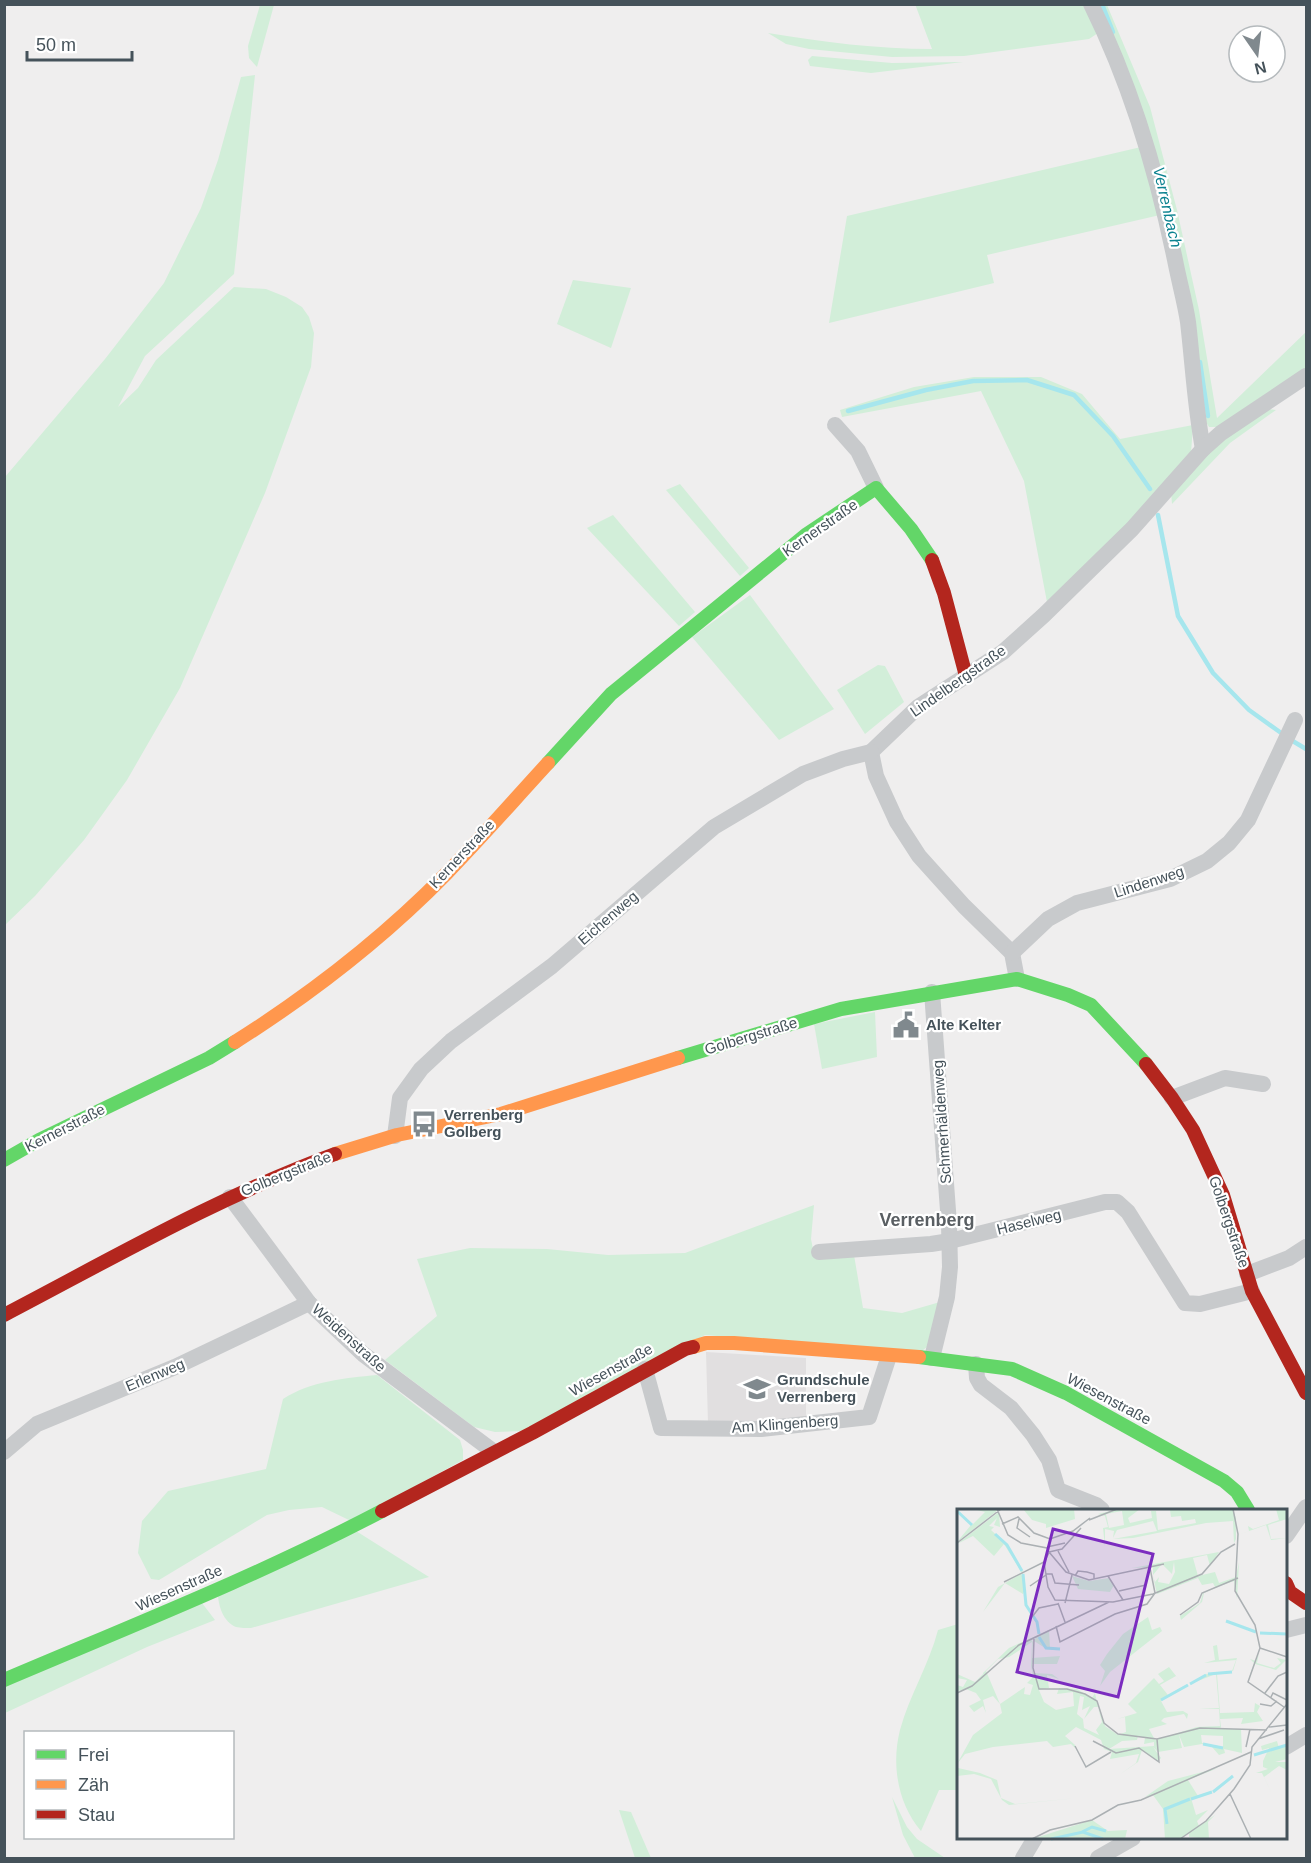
<svg xmlns="http://www.w3.org/2000/svg" width="1311" height="1863" font-family="Arial,sans-serif">
	<rect width="100%" height="100%" fill="#efeeee"/>
	<polygon fill="#e1dfe0" points="706,1352 806,1358 806,1420 708,1423"/>
	<g fill="#d2eed9">
		<path d="M915,4L1087,5L1098,33L1089,39L964,56L892,57L809,49L786,44L768,33C823,42 877,49 932,49Z"/>
		<polygon points="260,5 274,5 257,67 249,58 248,46"/>
		<polygon points="1100,5 1107,5 1150,107 1177,210 1199,310 1217,418 1306,332 1306,371 1221,427 1209,427 1203,417 1191,321"/>
		<polygon points="812,56 892,63 963,62 871,73 810,66 808,60"/>
		<polygon points="255,75 234,274 145,356 118,407 138,388 156,360 234,287 266,289 286,297 302,307 309,317 314,333 311,367 265,493 180,688 127,780 84,840 35,896 5,925 5,477 105,359 164,283 201,208 218,160 241,77"/>
		<polygon points="1141,147 1160,215 987,255 994,283 829,323 847,216"/>
		<polygon points="573,280 631,288 611,348 557,324"/>
		<polygon points="974,377 1041,377 1082,394 1120,439 1193,425 1191,453 1133,521 1047,602 1024,481 981,391 842,417 840,410 914,387"/>
		<polygon points="1267,409 1276,410 1230,443 1172,504 1171,492 1224,438"/>
		<polygon points="680,484 749,568 740,576 666,490"/>
		<polygon points="613,515 695,612 679,626 587,528"/>
		<polygon points="750,595 834,709 779,740 692,637"/>
		<polygon points="878,665 885,666 904,702 865,734 837,690"/>
		<polygon points="875,1012 877,1057 822,1069 814,1024"/>
		<polygon points="814,1205 811,1239 815,1259 854,1255 863,1308 902,1313 940,1302 930,1345 919,1353 705,1335 521,1431 495,1432 474,1427 385,1360 437,1316 417,1259 470,1248 547,1249 608,1255 685,1253"/>
		<path d="M377,1375L460,1440L463,1450V1460L351,1521L322,1507L289,1510L267,1515L159,1580L151,1579L138,1553L142,1521L168,1491L266,1469L283,1399C311,1381 345,1378 377,1375Z"/>
		<path d="M356,1531L429,1577L251,1628C247,1628 240,1628 236,1627C223,1622 218,1605 218,1593Z"/>
		<polygon points="202,1603 215,1620 147,1647 5,1713 4,1686"/>
		<path d="M958,1624V1790H939L921,1831C898,1804 891,1765 900,1730C909,1696 929,1665 938,1630Z"/>
		<polygon points="892,1797 907,1827 917,1839 945,1858 915,1858 903,1835"/>
		<polygon points="619,1810 631,1812 651,1858 635,1858"/>
	</g>
	<g fill="none" stroke-linecap="round" stroke-linejoin="round">
		<g stroke="#a6e6ed" stroke-width="4.5">
			<polyline points="1102,4 1113,32"/>
			<polyline points="1200,362 1208,416"/>
			<polyline points="848,411 926,390 973,381 1027,380 1074,395 1113,436 1150,489"/>
			<polyline points="1158,515 1178,616 1213,673 1249,710 1284,735"/>
			<polyline points="1291,740 1306,749"/>
		</g>
		<g stroke="#c8cacc" stroke-width="16">
			<path d="M1091,4C1131,85 1157,172 1175,260C1179,281 1185,302 1188,322C1193,365 1195,407 1203,449"/>
			<polyline points="835,425 858,451 876,488"/>
			<polyline points="871,752 918,707 1003,652 1044,615 1132,529 1203,449 1221,433 1306,376"/>
			<polyline points="871,752 876,776 897,822 919,856 964,906 1012,953 1017,979"/>
			<polyline points="1012,953 1048,919 1077,903 1170,879 1207,861 1229,843 1248,820 1295,720"/>
			<polyline points="932,992 949,1224 950,1267 947,1297 932,1358"/>
			<polyline points="1172,1098 1225,1078 1263,1084"/>
			<polyline points="395,1136 400,1098 421,1069 451,1041 552,966 714,827 803,774 843,759 871,752"/>
			<polyline points="230,1197 309,1303 363,1354 494,1452"/>
			<polyline points="819,1252 931,1244 950,1241 1105,1202 1117,1202 1128,1212 1185,1303 1200,1304 1252,1291"/>
			<polyline points="1247,1274 1289,1258 1306,1247"/>
			<polyline points="976,1364 977,1378 981,1385 1011,1408 1033,1435 1049,1460 1058,1490 1096,1505 1102,1510"/>
			<polyline points="645,1369 661,1428 761,1429 869,1417 889,1356"/>
			<polyline points="4,1452 37,1424 175,1367 309,1303"/>
			<polyline points="1286,1536 1306,1507"/>
			<polyline points="1286,1630 1306,1625"/>
			<polyline points="1286,1747 1306,1735"/>
			<polyline points="1023,1858 1035,1838"/>
			<polyline points="1098,1858 1133,1838"/>
		</g>
		<g stroke="#63d668" stroke-width="14">
			<polyline points="548,763 611,694 807,534 876,488 911,529 932,560"/>
			<polyline points="678,1058 841,1009 1017,979 1068,995 1091,1005 1146,1064"/>
			<polyline points="4,1160 39,1140 209,1058 235,1042"/>
			<polyline points="919,1357 1012,1369 1066,1393 1224,1481 1237,1492 1248,1510"/>
			<path d="M4,1680C131,1626 260,1575 382,1511"/>
		</g>
		<g stroke="#ff974d" stroke-width="14">
			<path d="M235,1042C311,994 383,938 446,874C481,838 514,800 548,763"/>
			<polyline points="335,1154 397,1135 501,1114 678,1058"/>
			<polyline points="693,1347 706,1343 734,1343 919,1357"/>
		</g>
		<g stroke="#b3261e" stroke-width="14">
			<polyline points="932,560 944,593 966,676"/>
			<polyline points="1146,1064 1172,1098 1193,1130 1223,1195 1252,1291 1306,1393"/>
			<path d="M4,1315C113,1258 220,1196 335,1154"/>
			<polyline points="382,1511 532,1433 685,1349 693,1347"/>
			<polyline points="1286,1583 1290,1592 1306,1603"/>
		</g>
	</g>
	<defs>
		<g id="civic-bare" transform="scale(2.07)"><path d="M-.6-6.5H3V-4.5H.6V-3L4-1V1h2V6H-6V1h2V-1L-.6-3ZM-1.2 2.5V6h2.4V2.5Z" fill="#80898e" stroke="#fff" stroke-width="2.5" paint-order="stroke"/></g>
		<g id="bus-bare" transform="scale(2.07)"><path d="M-5-6H5V4H4V6H2V4H-2V6H-4V4H-5ZM-3.5-4V0h7V-4ZM-3.5 1.2v1.5H-2V1.2ZM2 1.2v1.5H3.5V1.2Z" fill="#80898e" stroke="#fff" stroke-width="2.5" paint-order="stroke"/></g>
		<g id="school-bare" transform="scale(2.07)"><path d="M0-5L7-2L0 1L-7-2ZM-4 1L0 2.5L4 1V4Q0 6-4 4Z" fill="#80898e" stroke="#fff" stroke-width="2.5" paint-order="stroke"/></g>
	</defs>
	<g fill-rule="evenodd">
		<use href="#civic-bare" x="906" y="1025"/>
		<use href="#bus-bare" x="424" y="1124"/>
		<use href="#school-bare" x="757" y="1389"/>
	</g>
	<g text-anchor="middle" stroke-width="4.5" stroke-linejoin="round" paint-order="stroke">
		<g font-size="15" fill="#45525a" stroke="#fff">
			<text transform="translate(820 528) rotate(-35)" y="5">Kernerstraße</text>
			<text transform="translate(958 681) rotate(-35)" y="5">Lindelbergstraße</text>
			<text transform="translate(462 854) rotate(-47)" y="5">Kernerstraße</text>
			<text transform="translate(1149 882) rotate(-18)" y="5">Lindenweg</text>
			<text transform="translate(608 918) rotate(-41)" y="5">Eichenweg</text>
			<text transform="translate(751 1036) rotate(-17)" y="5">Golbergstraße</text>
			<text transform="translate(942 1122) rotate(-94)" y="5">Schmerhäldenweg</text>
			<text transform="translate(65 1128) rotate(-27)" y="5">Kernerstraße</text>
			<text transform="translate(286 1174) rotate(-22)" y="5">Golbergstraße</text>
			<text transform="translate(1029 1222) rotate(-14)" y="5">Haselweg</text>
			<text transform="translate(1229 1222) rotate(71)" y="5">Golbergstraße</text>
			<text transform="translate(349 1338) rotate(42)" y="5">Weidenstraße</text>
			<text transform="translate(611 1370) rotate(-29)" y="5">Wiesenstraße</text>
			<text transform="translate(155 1375) rotate(-23)" y="5">Erlenweg</text>
			<text transform="translate(1109 1399) rotate(28)" y="5">Wiesenstraße</text>
			<text transform="translate(785 1424) rotate(-4)" y="5">Am Klingenberg</text>
			<text transform="translate(179 1588) rotate(-24)" y="5">Wiesenstraße</text>
		</g>
		<g font-size="15" font-weight="bold" fill="#45525a" stroke="#fff" text-anchor="start">
			<text x="926" y="1030">Alte Kelter</text>
			<text x="444" y="1120">Verrenberg<tspan x="444" dy="17">Golberg</tspan></text>
			<text x="777" y="1385">Grundschule<tspan x="777" dy="17">Verrenberg</tspan></text>
		</g>
		<g font-size="16" font-style="italic" fill="#0c8390" stroke="#fff">
			<text transform="translate(1168 207) rotate(77)" y="6">Verrenbach</text>
		</g>
		<g font-size="18" font-weight="bold" fill="#595e62" stroke="#fff">
			<text x="927" y="1226">Verrenberg</text>
		</g>
	</g>
	<g transform="translate(957 1509)">
		<rect width="330" height="330" fill="#efeeee"/>
		<path d="M16,0L41,1L0,33L14,16L0,2L15,16L28,3ZM66,0H117L118,10L89,19V15L75,11ZM162,0H183L171,9L173,14L195,9L194,2H199L201,21L239,14L238,10L225,12L224,7L214,8L213,1L205,0H276L279,10V30L277,34L276,12L249,14L176,29L156,30L200,22L196,12L160,21L156,29L157,22L148,20V37L146,19L151,18L148,7L141,5ZM165,2L167,16L152,19L149,5ZM319,0H330V10L311,16L314,30L330,29L314,31L309,16L281,26L292,22L291,17L296,20L322,11ZM42,3L43,18L37,16L40,9L32,17L37,18L34,21L49,35L66,63L68,81L66,85L48,74L26,103L41,78L64,65L66,69L65,64L47,35L37,47L16,27L0,35ZM262,43L253,57L250,46L236,49L241,67L258,63L262,74L279,68L282,53L280,90L277,72L260,78L247,84L245,93L224,111L223,107L243,94L246,84L258,78L256,74L245,76L241,69L200,85L196,67L198,73L202,68L201,73L212,75L218,63L217,53L215,65L205,55L196,66V58L175,59ZM115,67L132,72L152,69L157,76L153,83L121,80ZM191,108L195,121L203,118L205,122L153,163L143,177L148,162L143,156L150,145L166,125ZM92,121L93,139L104,140L88,139L77,132L79,128L75,131L76,133L75,149L103,147L100,155H75L76,164L95,165L102,170L90,166L92,179L82,181L87,193L99,201L117,197L116,183L100,185L102,179L120,180L135,189L138,184L141,198H137L127,210L133,197L125,201L127,188L123,187L120,205L126,210L127,219L142,226L139,221L145,213L141,199L148,217L161,226L169,223L168,208L160,210L180,204L171,195L197,169L202,175L207,172L201,165L212,158L227,177L232,176L204,192L210,203L226,202L231,205L230,210L227,205L207,209L204,212L210,215L192,220L198,231L240,218L263,217L262,200L242,199H262L259,165L233,175L249,165L275,162L279,151L247,154L258,151L256,137L260,136L262,151L280,149L276,162L291,172L297,154L293,150L299,152L302,144L300,154L317,159L324,154L320,149L329,151L319,161L298,155L291,172L276,162L260,165L263,204L297,203L298,194L303,197L300,203L306,212L284,215L286,209L263,210L264,218L263,220H284L285,244L267,240L268,244L262,246L255,238L245,235L227,238L222,226L225,239L201,243L196,238L204,249L201,252L185,241L181,253L162,266L179,254L182,245L153,250L155,243L147,240L144,231L119,218L108,227L118,236V239L114,235L96,238L90,232L36,238L8,245L0,255L16,226L45,204L43,195L68,178L67,185L73,186L76,176L70,174L77,167H76L74,157L75,133L52,148L41,150L29,162L43,195L36,187L26,191L29,204L26,197L17,203L12,197L24,191L19,184L9,180L0,182V176L6,178L10,171L0,169V165L18,173L26,165L27,168L26,164L52,139ZM219,167L227,177L211,186L203,176ZM244,226L266,227V238L245,234ZM181,227L188,229L187,235L197,233V237L152,240L165,232L180,231ZM320,232L322,239L330,237V250L318,253H330V261L322,257L307,268L315,285L305,264H299L311,260L306,258V252L312,239L305,241L304,237ZM1,259L23,264L40,271L44,289L58,295L120,289L52,296L45,291L34,270L17,265L0,267ZM261,259L231,271L241,287L234,289L239,306L251,301L240,312L242,317L258,306L251,313L252,330L232,328V324L222,330H208L206,300L196,286L188,288L211,272ZM135,311L151,322L170,321L168,330H75Z" fill="#d2eed9" fill-rule="evenodd"/>
		<path fill="none" stroke="#a6e6ed" stroke-width="3" d="M0,2L15,16M38,25L50,36L65,62M66,65L69,96L80,113L82,125M269,112L299,123M303,124L330,125M82,128L89,139L103,140M251,165L275,163M233,175L249,166M204,191L231,176M246,235L266,239M297,246L330,236M256,283L276,267M234,290L255,283M210,315L208,300L233,290M125,323L135,318L149,322M94,330L126,323L146,330"/>
		<path fill="none" stroke="#abb0b3" stroke-width="1.5" d="M40,0L51,26L64,34L90,39L92,43M276,0L281,25L278,82L298,116L303,139L291,173L327,198M62,10L60,19L73,28M132,11L160,0M45,15L61,8L77,24L93,30L116,22L133,9M0,34L44,0M90,38L108,34M101,42L112,63M92,43L109,63L132,71L207,55M92,43L105,40L124,19M92,44L87,53L91,78L98,91L156,93L196,85L245,65L264,43L278,35M193,59L198,84M89,65H95L98,74L122,76M118,67L121,62L130,63L137,65V70M151,67L166,91M47,73L87,53M73,77L89,66M162,82L189,76M101,94L108,113M108,94L115,66M223,106L241,93L245,84L281,69M75,108L82,99L101,95M99,117L103,133L158,105L190,95L198,84M77,130L76,159L82,180H110L128,185L140,192L147,214L161,225L200,230L243,219L310,221M303,139L330,148M0,184L15,177L62,136L152,93M308,184L321,167L330,163M314,188L316,184L330,191M303,195L314,197L320,192M312,218L330,216M301,230L327,221M136,232L159,244L182,239L202,253L200,230M118,237L129,258L154,243M289,238L293,220M273,285L294,330M75,330L93,321L135,311L161,296L184,291L294,243M223,330L249,312L277,280L293,256L295,238L330,195"/>
		<path fill="#7b2cbf" fill-opacity="0.15" stroke="#7b2cbf" stroke-width="3" d="M96,20L196,45L161,188L60,163Z"/>
		<rect width="330" height="330" fill="none" stroke="#45525a" stroke-width="3"/>
	</g>
	<rect width="1311" height="1863" fill="none" stroke="#45525a" stroke-width="12"/>
	<rect x="24" y="1731" width="210" height="108" fill="#ffffff" stroke="#b5babd" stroke-width="1.5"/>
	<rect x="36" y="1750" width="30" height="9" fill="#63d668" stroke="#b5babd" stroke-width="1.5"/>
	<text x="78" y="1761" font-size="18" fill="#45525a">Frei</text>
	<rect x="36" y="1780" width="30" height="9" fill="#ff974d" stroke="#b5babd" stroke-width="1.5"/>
	<text x="78" y="1791" font-size="18" fill="#45525a">Zäh</text>
	<rect x="36" y="1810" width="30" height="9" fill="#b3261e" stroke="#b5babd" stroke-width="1.5"/>
	<text x="78" y="1821" font-size="18" fill="#45525a">Stau</text>
	<g transform="translate(1257 54) rotate(166)"><circle r="28" fill="#ffffff" stroke="#b5babd" stroke-width="1.5"/>
	<path d="M0-4.5L10 22L0 15L-10 22Z" fill="#80898e"/>
	<text y="-9" font-size="16" font-weight="bold" text-anchor="middle" fill="#45525a">N</text>
	</g>
	<path d="M27 51v9h105v-9" fill="none" stroke="#45525a" stroke-width="3"/>
	<text x="36" y="51" font-size="18" fill="#45525a" stroke="#ffffff" stroke-width="4.5" paint-order="stroke">50 m</text>
</svg>
